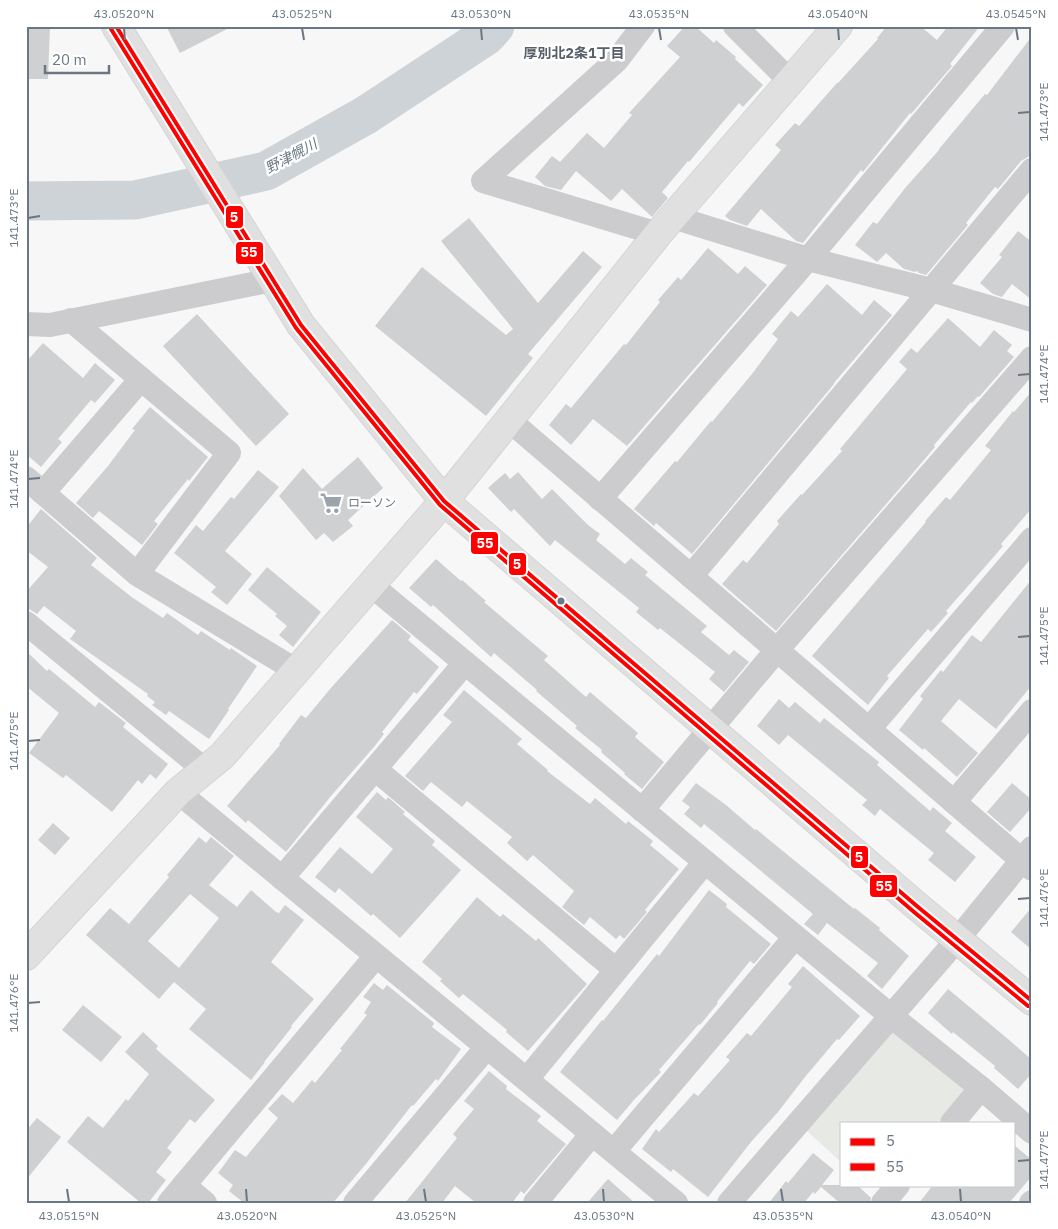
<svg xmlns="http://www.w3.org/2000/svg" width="1058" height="1229" font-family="'IBM Plex Sans','Noto Sans JP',sans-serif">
	<rect width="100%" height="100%" fill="#f7f7f7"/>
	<polygon fill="#e6e9e4" points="894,1027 968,1087 937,1123 842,1123 842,1163 805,1129"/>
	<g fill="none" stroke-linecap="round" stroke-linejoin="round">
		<polyline stroke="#cdd3d7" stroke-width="39" points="26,201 135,200 266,171 366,115 486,36 495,26"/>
	</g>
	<g fill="#cfd0d1" fill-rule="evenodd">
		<polygon points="26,26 50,26 48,79 26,79"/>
		<polygon points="166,26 233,26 180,53"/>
		<polygon points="685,26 695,26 714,43 716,40 736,57 735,59 763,85 743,107 739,103 689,162 688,161 662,192 668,198 652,217 622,189 611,201 576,171 561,190 545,186 535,177 552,156 560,162 587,133 604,148 632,115 629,113 680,57 667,46"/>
		<polygon points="887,26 920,26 937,40 948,26 980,26 950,64 952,66 911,114 910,113 863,172 861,170 803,243 796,241 761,209 747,226 730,220 725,216 781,150 775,145 795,123 799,126 837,83 838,83 878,39 877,38"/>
		<polygon points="1032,36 1032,152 1028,157 1021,161 998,189 995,187 966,223 968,225 926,275 919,273 917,271 915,272 904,269 886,253 877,262 855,245 873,222 877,224 906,187 939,150 939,149 985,94 987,95"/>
		<polygon points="469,218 538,303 583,251 602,267 528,354 533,358 486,416 375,326 422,267 506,335 513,329 441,241"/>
		<polygon points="1018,231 1032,242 1032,300 1012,284 1002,297 993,294 980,283 1002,257 999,255"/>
		<polygon points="708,248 738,274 745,266 767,285 627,446 593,419 571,445 549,425 566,404 571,408 624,344 626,345 660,302 658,300 678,277 681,280"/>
		<polygon points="827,284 862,315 874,300 892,315 834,383 834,384 692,554 656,523 654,526 634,509 675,461 677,462 711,421 712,422 752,374 778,339 772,334 791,311 798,317"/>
		<polygon points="197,314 289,414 256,446 163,346"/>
		<polygon points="948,318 980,347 994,330 1012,345 1007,351 1014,357 979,397 978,396 972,403 971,402 934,445 935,447 907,480 776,631 722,584 743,560 747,563 779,524 777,521 801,494 802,495 842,451 840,449 907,369 899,362 911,348 917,353"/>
		<polygon points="43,343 83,378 95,363 115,380 95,403 91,400 58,439 62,442 41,467 26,454 26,362"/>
		<polygon points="1032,391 1032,508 1001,544 1003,546 984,568 946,611 948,613 931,632 928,629 887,676 889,678 868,705 812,656 926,522 925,521 946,497 950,500 991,450 985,446 1013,411 1014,412"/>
		<polygon points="150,407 208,457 189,481 188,479 154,521 158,524 142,545 99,511 93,518 76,503 108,466 135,430 132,429"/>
		<polygon points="358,457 383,488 348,520 353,526 333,542 324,533 316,540 279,496 303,468 322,489"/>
		<polygon points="258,470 279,487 225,551 252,574 227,605 211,592 216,587 174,553 196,525 203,531 231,497 234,499"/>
		<polygon points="518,472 542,499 552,489 588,525 600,534 596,540 625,564 631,558 648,572 645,575 707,626 701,632 729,655 734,650 749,662 724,692 709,679 715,672 660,628 658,630 636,612 639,608 555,540 550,546 514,509 511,512 488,488 505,473 510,479"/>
		<polygon points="41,509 97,558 91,565 133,598 163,618 167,613 198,635 201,631 230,650 231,648 257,666 228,709 229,710 209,739 169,711 166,715 152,705 155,702 147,696 148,694 70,639 76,631 44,606 37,614 26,607 26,592 48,567 26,550 26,528"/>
		<polygon points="436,559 461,581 462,580 486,601 484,602 548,656 544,660 586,697 590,692 638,733 635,737 664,762 642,789 624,774 625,773 601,752 602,750 575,728 577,726 536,691 537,690 494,653 491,657 433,605 431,607 409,588"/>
		<polygon points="267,567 321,612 293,647 279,635 287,626 275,616 277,614 248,590"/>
		<polygon points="1032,579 1032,685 996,729 959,699 941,721 978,753 957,777 924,748 923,750 899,730 923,699 920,696 941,670 943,672 972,635 981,642"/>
		<polygon points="392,620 411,636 408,640 439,667 417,694 414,692 382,732 384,734 374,747 331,796 286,852 248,820 246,823 227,806 280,745 279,744 301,715 306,718 330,689"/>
		<polygon points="26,651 47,671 49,669 95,707 99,702 126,723 123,727 168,764 156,779 150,774 142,784 138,780 112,812 66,775 63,778 29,753 59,713 26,686"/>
		<polygon points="464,690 522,739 517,744 548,770 547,771 590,804 595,798 626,824 628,821 653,841 650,845 679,869 645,910 647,912 624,939 620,935 616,939 590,917 584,925 562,907 574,891 533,855 527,861 507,843 512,837 467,801 462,807 431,782 423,791 405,776 452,722 443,715"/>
		<polygon points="779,699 789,708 795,702 820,723 824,718 879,762 877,765 930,811 933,807 952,823 945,831 976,857 955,882 928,860 934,853 880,809 875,816 862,805 867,800 788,735 779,745 757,726"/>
		<polygon points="696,783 726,805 755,830 756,829 854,909 855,908 880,928 879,930 909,956 882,989 867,976 878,963 827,923 818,935 804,924 813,914 704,824 701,828 684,814 690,807 682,801"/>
		<polygon points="1012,783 1032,800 1032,807 1010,832 987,812"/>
		<polygon points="377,792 386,800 388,797 405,812 403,814 435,841 432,845 461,870 400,938 373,914 371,916 339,888 335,893 315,877 340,847 372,874 393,849 356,817"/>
		<polygon points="53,823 70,838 55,855 38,840"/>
		<path d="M199,837L206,843L211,837L234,856L209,885L237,907L251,890L276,912L279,913L285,905L304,920L271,962L314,999L291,1026L292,1027L264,1062H265L251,1080L189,1029L206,1009L174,982L159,999L86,935L110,908L129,924L169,877L167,875ZM190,894L219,918L179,968L148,941Z"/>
		<polygon points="709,890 727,904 726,907 771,944 754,964 750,961 717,1002 718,1003 700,1025 699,1024 659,1070 661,1072 634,1100 617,1120 560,1072 602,1020 603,1021 657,954 659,956"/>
		<polygon points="477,897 500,917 503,914 536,941 538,938 587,984 528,1051 506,1032 507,1030 463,994 459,998 440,981 442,979 422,962"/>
		<polygon points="1032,907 1032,950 1011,932"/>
		<polygon points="803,966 860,1016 839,1040 837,1039 805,1077 778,1112 751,1142 708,1197 673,1169 671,1172 642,1149 656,1129 659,1132 694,1093 698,1096 730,1060 726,1057 747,1033 751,1036 792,987 788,984"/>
		<polygon points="374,983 383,990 387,985 434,1023 432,1027 461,1049 438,1081 436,1079 413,1106 412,1105 365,1165 333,1203 244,1203 229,1191 233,1185 218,1173 235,1150 246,1157 278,1118 268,1109 282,1094 293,1103 312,1080 315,1083 342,1050 340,1049 367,1015 364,1013 371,1002 363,997"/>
		<polygon points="948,989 1008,1039 1032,1060 1032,1073 1018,1089 994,1068 995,1066 953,1032 952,1034 928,1013"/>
		<polygon points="83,1005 122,1037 101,1062 62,1030"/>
		<polygon points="143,1032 158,1046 156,1049 215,1100 195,1123 190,1119 167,1148 172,1152 156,1172 166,1180 148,1203 141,1203 67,1142 88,1116 103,1128 126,1099 128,1101 149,1074 125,1052"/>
		<polygon points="489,1071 507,1086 506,1089 541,1116 537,1121 566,1144 524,1194 521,1191 512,1203 476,1203 455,1186 442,1203 405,1203 457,1138 453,1134 474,1109 464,1101"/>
		<polygon points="37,1118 61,1137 26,1180 26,1131"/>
		<polygon points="1014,1145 1032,1160 1032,1176 1009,1203 919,1203 933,1185 1014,1185"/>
		<polygon points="813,1153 834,1170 822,1185 857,1185 871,1198 870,1203 840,1203 821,1187 815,1194 813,1192 804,1203 769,1203 786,1181 788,1183"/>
		<polygon points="608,1179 635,1203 587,1203"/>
	</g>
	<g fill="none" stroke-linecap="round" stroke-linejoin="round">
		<g stroke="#d4d5d5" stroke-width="30">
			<g id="secondary">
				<polyline points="116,26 301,325 444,501 918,907 1032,1001"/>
				<polyline points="26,956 178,792 222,756 444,501 658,234 838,26"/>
			</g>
		</g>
		<g stroke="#ccccce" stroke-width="24">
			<polyline points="643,26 617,60 483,181 658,234"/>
			<polyline points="735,26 790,81"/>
			<polyline points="673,217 808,259 931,290 1032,320"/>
			<polyline points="71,320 229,453 137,574"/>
			<polyline points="26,324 50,325 272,280"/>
			<polyline points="509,420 1032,869"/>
			<polyline points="26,478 137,574 297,671"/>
			<polyline points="43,493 141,379"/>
			<polyline points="600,499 808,259 1003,26"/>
			<polyline points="691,576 1032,170"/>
			<polyline points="371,585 891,1016 981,1088 1032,1132"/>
			<polyline points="26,623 205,770"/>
			<polyline points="869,729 1032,539"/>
			<polyline points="375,769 616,970"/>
			<polyline points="178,792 676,1203"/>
			<polyline points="954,802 1032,711"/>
			<polyline points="642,810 777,650 1032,358"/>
			<polyline points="282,878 465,663"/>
			<polyline points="527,1079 705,862"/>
			<polyline points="952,1123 981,1088"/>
			<polyline points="614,1151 795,937"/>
			<polyline points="184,1185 205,1203"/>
			<polyline points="169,1203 376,956"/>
			<polyline points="355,1203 487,1047"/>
			<polyline points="535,1203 592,1134"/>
			<polyline points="729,1203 957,940 1032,848"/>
			<polyline points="883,1203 898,1185"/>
			<polyline points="1031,1203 1032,1202"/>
		</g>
		<use href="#secondary" stroke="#e0e0e1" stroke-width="28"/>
		<g stroke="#fff" stroke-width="8">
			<polyline id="bus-1" points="116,26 301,325 444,501 918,907 1032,1001"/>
		</g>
		<g stroke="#fff" stroke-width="8">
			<polyline id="bus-2" points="111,29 296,328 440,505 914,912 1028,1006"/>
		</g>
		<use href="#bus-1" stroke="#f00" stroke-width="4"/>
		<use href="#bus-2" stroke="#f00" stroke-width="4"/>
	</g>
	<path fill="none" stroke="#6a7784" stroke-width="2" d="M124,28L125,40M302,28L304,40M481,28L482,40M659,28L661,40M838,28L839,40M1016,28L1018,40M1018,113L1030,112M28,218L40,216M1018,375L1030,374M28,479L40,478M1018,637L1030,636M28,741L40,740M1018,899L1030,898M28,1003L40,1002M1018,1161L1030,1160M67,1189L69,1202M246,1189L247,1202M424,1189L426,1202M603,1189L604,1202M781,1189L783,1202M960,1189L961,1202"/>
	<defs>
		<g id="supermarket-bare" transform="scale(1.725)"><path d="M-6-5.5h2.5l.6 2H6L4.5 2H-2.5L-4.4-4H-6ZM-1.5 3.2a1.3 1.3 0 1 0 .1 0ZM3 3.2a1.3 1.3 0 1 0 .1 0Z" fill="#9ba4ac" stroke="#fff" stroke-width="2.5" paint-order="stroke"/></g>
	</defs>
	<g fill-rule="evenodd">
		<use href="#supermarket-bare" x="331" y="503"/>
	</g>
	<circle fill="#6a7784" stroke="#fff" stroke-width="2" cx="561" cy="601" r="4.5"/>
	<g text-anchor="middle" stroke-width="5" stroke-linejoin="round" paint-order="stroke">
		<g font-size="12" fill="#6a7784" stroke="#fff" text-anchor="start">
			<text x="348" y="507">ローソン</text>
		</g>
		<g font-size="14" font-weight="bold" fill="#57606a" stroke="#fff">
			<text x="574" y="58">厚別北2条1丁目</text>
		</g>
		<g font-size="14" font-style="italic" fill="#66777f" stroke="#fff">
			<text transform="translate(291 156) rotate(-28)" y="5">野津幌川</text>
		</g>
	</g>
	<g stroke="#fff" stroke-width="2">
		<rect x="225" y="205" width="19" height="24" rx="5" fill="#f00"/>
		<rect x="235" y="241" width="29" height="24" rx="5" fill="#f00"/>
		<rect x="470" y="531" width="29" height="24" rx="5" fill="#f00"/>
		<rect x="508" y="552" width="19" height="24" rx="5" fill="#f00"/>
		<rect x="850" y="845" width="19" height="24" rx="5" fill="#f00"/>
		<rect x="869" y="874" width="29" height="24" rx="5" fill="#f00"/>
	</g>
	<g font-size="14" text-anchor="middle" font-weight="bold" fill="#fff">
		<text x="234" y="222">5</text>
		<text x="249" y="257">55</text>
		<text x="485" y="548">55</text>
		<text x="517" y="569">5</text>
		<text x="859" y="862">5</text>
		<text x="884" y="891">55</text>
	</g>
	<rect width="1058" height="1229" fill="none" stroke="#ffffff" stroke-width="55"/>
	<rect x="840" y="1122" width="175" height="65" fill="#ffffff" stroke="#c3c9ce"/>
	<rect x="850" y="1138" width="25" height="8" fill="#ff0000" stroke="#c3c9ce"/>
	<text x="886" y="1146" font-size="15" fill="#6a7784">5</text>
	<rect x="850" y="1163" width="25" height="8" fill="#ff0000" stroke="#c3c9ce"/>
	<text x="886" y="1172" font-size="15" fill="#6a7784">55</text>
	<path d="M45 65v8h64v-8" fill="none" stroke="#6a7784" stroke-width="2.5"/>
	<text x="52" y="65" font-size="15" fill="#6a7784" stroke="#ffffff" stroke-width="4" paint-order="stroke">20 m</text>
	<rect x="28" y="28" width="1002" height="1174" fill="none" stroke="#6a7784" stroke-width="2"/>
	<g font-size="12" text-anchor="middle" fill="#6a7784">
		<text x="124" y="18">43.0520°N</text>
		<text x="302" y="18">43.0525°N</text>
		<text x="481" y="18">43.0530°N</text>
		<text x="659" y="18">43.0535°N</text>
		<text x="838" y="18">43.0540°N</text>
		<text x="1016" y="18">43.0545°N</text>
		<text transform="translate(1044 112) rotate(-90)" y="4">141.473°E</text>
		<text transform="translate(14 218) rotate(-90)" y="4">141.473°E</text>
		<text transform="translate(1044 374) rotate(-90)" y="4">141.474°E</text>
		<text transform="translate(14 479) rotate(-90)" y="4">141.474°E</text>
		<text transform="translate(1044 636) rotate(-90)" y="4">141.475°E</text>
		<text transform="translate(14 741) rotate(-90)" y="4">141.475°E</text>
		<text transform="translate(1044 898) rotate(-90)" y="4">141.476°E</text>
		<text transform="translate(14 1003) rotate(-90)" y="4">141.476°E</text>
		<text transform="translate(1044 1160) rotate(-90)" y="4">141.477°E</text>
		<text x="69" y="1220">43.0515°N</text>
		<text x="247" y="1220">43.0520°N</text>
		<text x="426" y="1220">43.0525°N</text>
		<text x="604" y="1220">43.0530°N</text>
		<text x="783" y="1220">43.0535°N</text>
		<text x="961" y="1220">43.0540°N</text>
	</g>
</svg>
